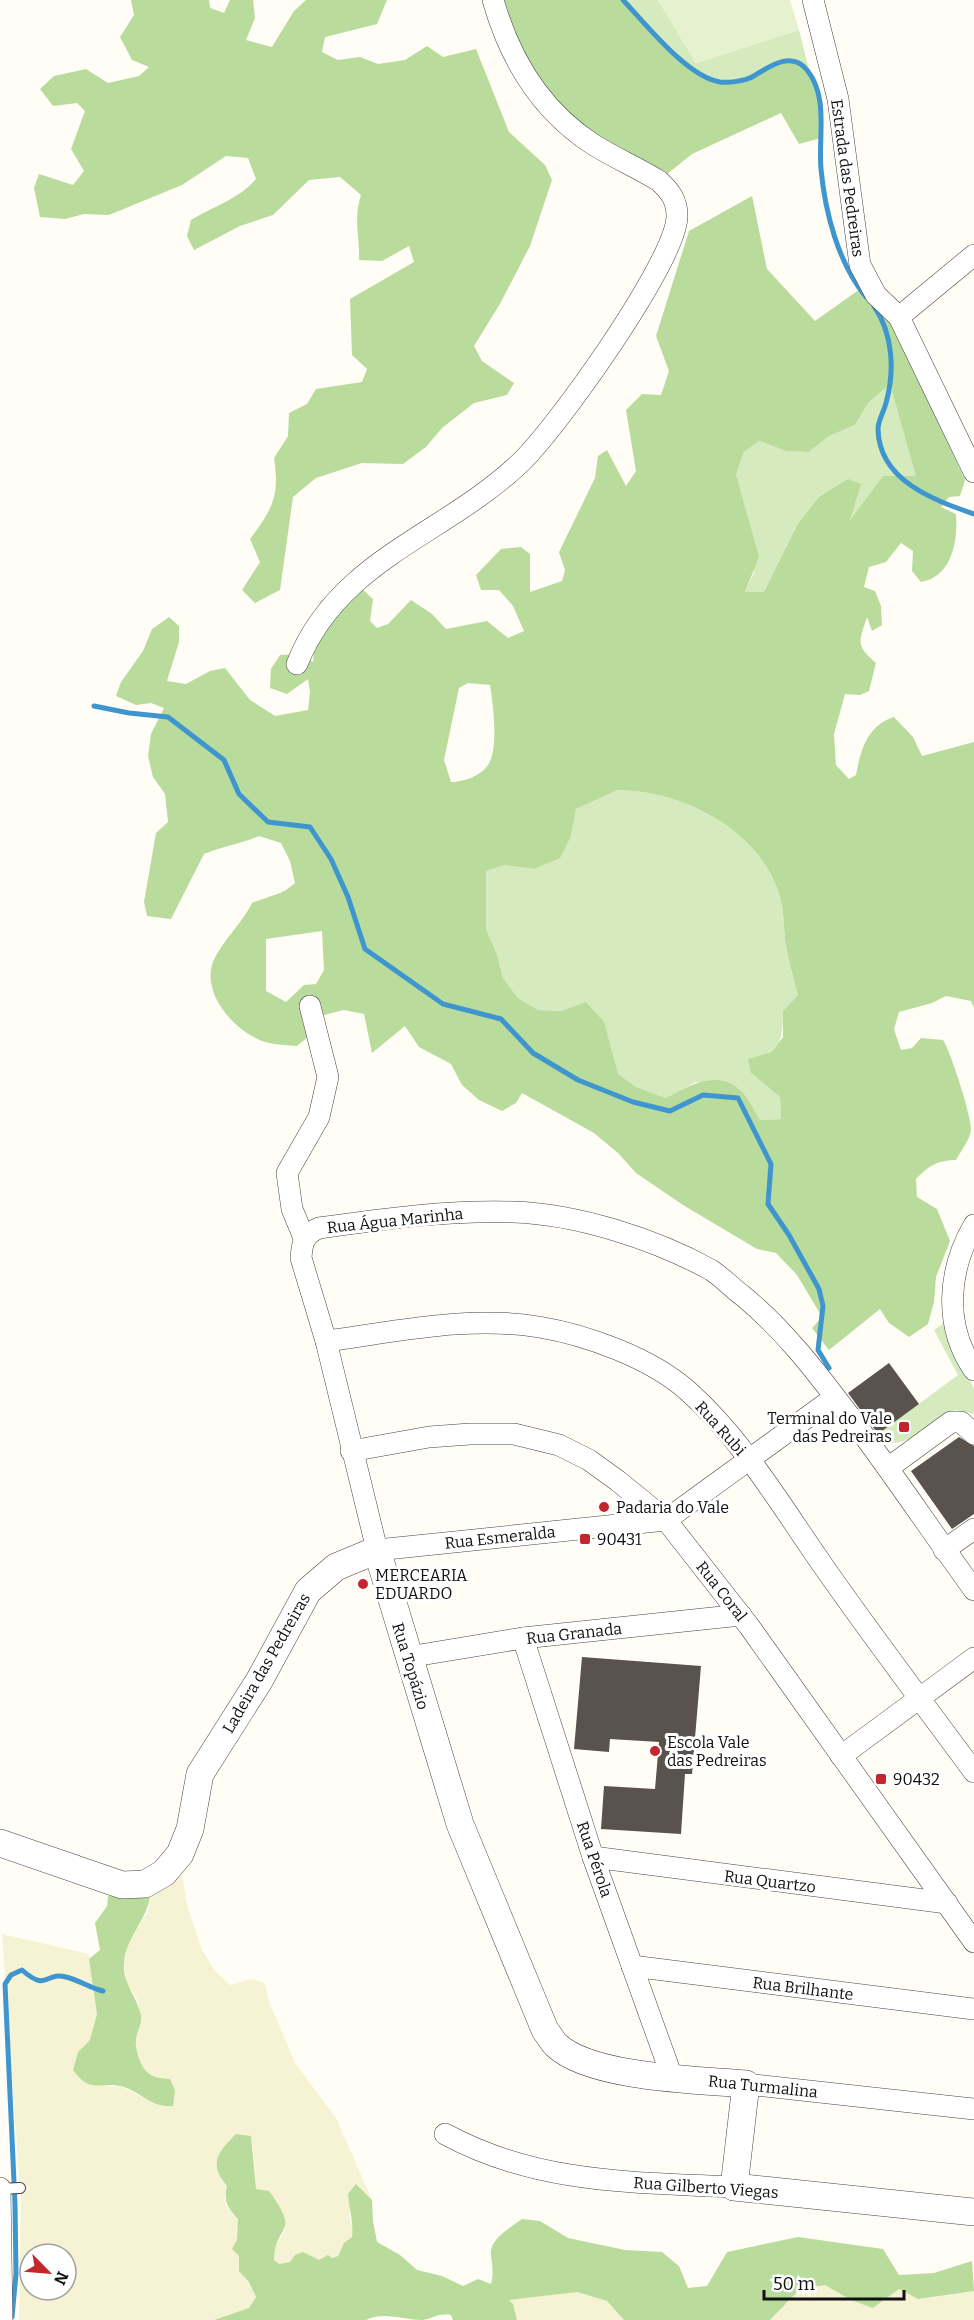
<svg xmlns="http://www.w3.org/2000/svg" width="974" height="2320" font-family="Bitter,serif">
	<rect width="100%" height="100%" fill="#fffdf5"/>
	<g fill="#f6f3d4" fill-rule="evenodd">
		<path d="M182,1875L187,1905L202,1950L215,1971L230,1985L251,1979L265,1983L268,1999L295,2063L336,2118L372,2200L356,2184L349,2216L353,2228L352,2238L344,2243L338,2256L319,2260L295,2255L290,2262L279,2264L274,2260V2249L286,2228L256,2189L253,2145L221,2179L227,2186L224,2197L227,2207L238,2219L237,2240L244,2277L249,2282L256,2297L249,2308L214,2320H19L21,2206L2,1934L89,1954L97,2014L90,2041L78,2052L109,2087L119,2086L164,2107L173,2106L153,2078L142,2069L135,2043L142,2019L137,1999L127,1984L124,1964L130,1938L148,1912L150,1896ZM30,2254H66V2290H30Z"/>
		<polygon points="826,2284 851,2300 899,2289 918,2299 974,2291 974,2320 770,2320 799,2290"/>
		<polygon points="576,2292 607,2301 624,2320 517,2320 513,2304 508,2300"/>
	</g>
	<g fill="#d5ebbd">
		<path d="M623,0H658L696,63L799,30L810,74L802,63C790,65 776,65 765,68C754,71 750,79 736,81C689,86 652,30 623,0Z"/>
		<polygon points="890,384 917,476 883,476 849,522 781,560 764,592 745,592 754,572 736,475 744,452 759,441 786,451 809,452 829,436 855,425 868,403"/>
		<path d="M618,790C686,791 767,833 782,905C784,917 784,929 785,941C788,960 793,977 798,995L783,1011C783,1048 777,1048 751,1073L780,1097L781,1119L760,1120L739,1088L696,1082L666,1098L636,1087L618,1074L613,1061L562,1011L538,1010L518,998L503,978L497,954L486,929V871L505,865L534,869L571,836L576,809Z"/>
		<path d="M946,1322L959,1361L974,1388V1414L955,1410C930,1421 903,1457 874,1437L958,1375L934,1330Z"/>
	</g>
	<g fill="#b9dc9c" fill-rule="evenodd">
		<path d="M131,0H209L210,8L224,13L230,0H253L255,18L246,40L272,47L294,11L306,0H387L377,24L325,37L322,52L338,60L360,57L378,64L405,60L427,46L443,57L476,49L509,132L545,165L552,180L530,246L501,302L474,346L482,361L514,383L507,395L474,403L442,428L426,447L403,464L362,463L316,478L293,497L280,590L255,603L242,590L260,562L250,539C272,510 280,496 274,458L288,436L289,413L307,404L316,389L362,382L367,369L352,355L350,299L414,262L409,246L382,261L359,260C360,235 353,219 361,195L340,177L309,180L273,215L240,226L194,250L187,236L191,220C214,206 239,199 256,179L248,158L226,156L182,185L109,215L84,214L65,219L40,217L34,188L39,174L73,185L84,171L71,149L85,111L77,103L53,106L40,89L54,76L86,69L108,83L139,76L149,67L132,60L120,37L134,15Z"/>
		<path d="M499,0H623C647,24 687,78 721,82C729,82 741,81 748,78C754,76 758,71 763,68C783,58 804,56 812,80C819,100 822,117 821,138L799,144L781,113L692,154L666,175C613,146 558,118 526,64C515,45 508,21 499,0Z"/>
		<path d="M752,196L767,269L815,321L860,289L893,324L965,480L960,496L949,497L941,507L956,514C958,541 952,577 921,582L912,571L913,551L901,543L886,562L869,567L864,587L875,591L881,606L882,625L872,631L867,617C859,642 855,645 876,663L869,691L860,695L845,694L834,734L836,765L849,779L856,775C861,749 867,726 894,717L913,737L922,756L974,742V1008L971,1001L946,996L932,1003L899,1012L894,1029L901,1050L912,1048L921,1038L943,1040C950,1050 972,1117 971,1130C970,1139 961,1151 956,1160C938,1160 928,1166 916,1179L917,1197L937,1209L950,1241L936,1277L934,1302L928,1324L909,1337L889,1323L880,1309L829,1350L812,1328L822,1317L797,1275L776,1253L757,1249L683,1205L636,1173L618,1153L594,1133L522,1093L516,1103L502,1111L479,1100L462,1085L451,1064L419,1047L405,1026L372,1053L364,1014L344,1010L320,1016L308,1037L297,1046C287,1045 275,1045 265,1042C237,1033 203,997 212,965C219,944 242,924 252,903C268,896 283,895 295,883L290,861L281,843L259,836C240,844 223,846 204,854L171,919L147,916L144,902L156,833L168,822L165,794L153,777L148,756L151,734L164,708L151,703L136,705L116,696L121,682L143,651L152,629L169,617L179,626V642L167,681L186,684L210,671L225,668L250,700L275,716L308,710L310,692L308,679L287,694L270,688L271,669L280,655L300,654L313,662L316,617L321,600L338,608L361,588L373,599L370,621L377,628L388,624L411,600L432,614L446,629L487,621L508,638L524,631L513,606L499,590H481L476,575L501,549L521,547L530,554V592L562,581L565,570L559,552L595,478L598,456L607,450L626,486L636,471L626,410L642,394L661,395L669,371L656,336L689,231ZM890,384L916,476H883L850,520L861,484L848,479L819,497L798,524L764,592H745L759,557L736,475L744,452L759,441L786,451L809,452L829,436L855,425L868,403ZM468,683L490,685C493,703 499,750 488,765C481,776 463,782 451,782L444,760L459,688ZM618,790C686,791 767,833 782,905C784,917 784,929 785,941C788,959 793,977 798,995L783,1011V1037L772,1052L748,1059L751,1073L780,1097L781,1119L760,1120C754,1111 747,1095 738,1088C715,1070 688,1086 666,1098L636,1087L618,1074L604,1022L586,1002L562,1011L538,1010L518,998L503,978L497,954L486,929V871L505,865L534,869L560,858L571,836L576,809ZM322,931L324,970L316,984L304,985L286,1002L266,991V939Z"/>
		<path d="M108,1896H150C147,1920 126,1937 124,1963C122,1982 137,1997 141,2015C143,2024 136,2032 136,2041C135,2046 137,2051 138,2055C144,2074 151,2078 170,2079L175,2090L173,2106C152,2109 139,2090 120,2086C99,2082 90,2094 73,2070L78,2052L90,2040L97,2014L89,1959L100,1950L95,1923L107,1906Z"/>
		<path d="M236,2134L251,2136L256,2189L269,2191C302,2236 275,2222 274,2260L279,2264L290,2262L295,2255L303,2252L319,2260L328,2255L332,2258L338,2256L344,2243L352,2237C354,2224 349,2208 348,2194L356,2184L372,2200L373,2221L377,2242L400,2255L417,2270L442,2276L463,2286L478,2279L491,2284C494,2273 492,2266 491,2255C489,2239 510,2228 522,2219L540,2221L568,2238L625,2250L662,2252L679,2266L688,2288L707,2286L727,2252L798,2237L883,2249L899,2275L934,2273L972,2261L974,2291L918,2299L899,2289L873,2308L851,2300L825,2285L799,2290L770,2320H624L607,2301L577,2292L509,2300L513,2304L517,2320H453L451,2315C437,2313 435,2318 423,2320C404,2320 383,2311 366,2320H214L249,2308L256,2297L249,2282L239,2271V2256L232,2249L237,2240L238,2219C228,2208 223,2202 227,2186C208,2163 218,2152 236,2134Z"/>
	</g>
	<polygon fill="#e6f2cf" points="658,0 790,0 799,30 696,63"/>
	<g fill="none" stroke-linecap="round" stroke-linejoin="round">
		<g stroke="#3f96cf" stroke-width="5">
			<path d="M623,0C646,24 687,77 720,82C729,83 744,81 752,77C769,67 791,50 807,70C829,97 818,137 821,169C825,212 838,263 866,297"/>
			<path d="M874,306C893,334 895,371 886,403C884,411 878,421 878,429C879,481 934,500 974,514"/>
			<polyline points="94,706 129,713 168,717 224,760 239,794 268,822 310,827 331,859 348,897 365,949 443,1004 501,1019 533,1053 578,1080 633,1102 670,1111 703,1095 738,1098 771,1164 768,1204 789,1235 819,1289 823,1306 818,1350 829,1368"/>
			<path d="M12,2317L16,2274L15,2204L5,1984L11,1975L22,1970C48,1993 45,1971 66,1977C79,1980 90,1988 103,1991"/>
		</g>
	</g>
	<g fill="#5a524d">
		<polygon points="889,1363 919,1404 878,1434 848,1393"/>
		<polygon points="959,1437 974,1446 974,1514 952,1529 911,1471"/>
		<polygon points="582,1657 701,1666 692,1774 685,1774 681,1834 601,1829 604,1786 655,1789 659,1742 610,1739 609,1752 574,1749"/>
	</g>
	<g fill="none" stroke-linecap="round" stroke-linejoin="round">
		<g stroke="#444" stroke-width="12">
			<polyline id="service" points="0,2189 20,2188"/>
		</g>
		<g stroke="#444" stroke-width="22">
			<g id="minor">
				<polyline points="813,0 838,99 860,265 876,295 899,317 974,472"/>
				<polyline points="899,317 974,255"/>
				<path d="M297,664C338,560 444,535 519,464C555,431 677,260 677,216C677,200 670,191 659,181C638,168 615,158 594,145C541,111 510,60 493,0"/>
				<path d="M974,1225C948,1270 943,1325 974,1370"/>
				<polyline points="304,1238 292,1209 287,1173 319,1117 328,1077 310,1006"/>
				<path d="M326,1341C395,1332 469,1315 539,1327C587,1335 651,1358 688,1391C743,1440 782,1507 824,1567C872,1636 924,1704 974,1772"/>
				<path d="M835,1397L666,1520L377,1550L326,1341L301,1258C302,1243 304,1234 319,1228C383,1219 447,1210 513,1212C577,1214 655,1239 711,1270C722,1277 732,1288 743,1296C783,1329 814,1369 845,1410C890,1469 931,1531 974,1590"/>
				<polyline points="351,1451 429,1437 470,1434 514,1434 559,1445 589,1460 618,1481 666,1520 749,1626 974,1942"/>
				<polyline points="888,1468 951,1422 961,1422 974,1434"/>
				<polyline points="944,1550 974,1529"/>
				<polyline points="523,1638 593,1857 672,2077"/>
				<polyline points="408,1657 523,1638 741,1615"/>
				<polyline points="841,1756 974,1658"/>
				<polyline points="593,1857 947,1903"/>
				<polyline points="632,1966 974,2009"/>
				<polyline points="746,2084 974,2109"/>
				<path d="M445,2134C537,2184 632,2182 734,2187"/>
				<polyline points="0,2188 2,2320"/>
			</g>
		</g>
		<g stroke="#444" stroke-width="28">
			<path id="tertiary" d="M0,1843L122,1885L145,1884L164,1873L180,1854L190,1829L200,1774L259,1681L308,1591L336,1567L377,1550L460,1824L545,2030C549,2035 552,2041 556,2045C591,2078 699,2080 746,2084L734,2187L974,2212"/>
		</g>
		<use href="#service" stroke="#fff" stroke-width="10"/>
		<use href="#minor" stroke="#fff" stroke-width="21"/>
		<use href="#tertiary" stroke="#fff" stroke-width="27"/>
	</g>
	<g fill="#c4262e" stroke="#fff" stroke-width="2">
		<rect x="898" y="1421" width="12" height="12" rx="3"/>
		<circle cx="604" cy="1507" r="6"/>
		<rect x="579" y="1533" width="12" height="12" rx="3"/>
		<circle cx="363" cy="1584" r="6"/>
		<circle cx="655" cy="1751" r="6"/>
		<rect x="875" y="1773" width="12" height="12" rx="3"/>
	</g>
	<g text-anchor="middle" stroke-width="6" stroke-linejoin="round" paint-order="stroke">
		<g font-size="16" fill="#111" stroke="#fff">
			<text transform="translate(848 178) rotate(82)" y="6">Estrada das Pedreiras</text>
			<text transform="translate(395 1220) rotate(-6)" y="6">Rua Água Marinha</text>
			<text transform="translate(721 1428) rotate(48)" y="6">Rua Rubi</text>
			<text transform="translate(500 1537) rotate(-6)" y="6">Rua Esmeralda</text>
			<text transform="translate(722 1591) rotate(52)" y="6">Rua Coral</text>
			<text transform="translate(574 1633) rotate(-6)" y="6">Rua Granada</text>
			<text transform="translate(266 1663) rotate(-60)" y="6">Ladeira das Pedreiras</text>
			<text transform="translate(411 1666) rotate(73)" y="6">Rua Topázio</text>
			<text transform="translate(595 1859) rotate(71)" y="6">Rua Pérola</text>
			<text transform="translate(770 1881) rotate(7)" y="6">Rua Quartzo</text>
			<text transform="translate(803 1988) rotate(7)" y="6">Rua Brilhante</text>
			<text transform="translate(763 2086) rotate(6)" y="6">Rua Turmalina</text>
			<text transform="translate(706 2187) rotate(4)" y="6">Rua Gilberto Viegas</text>
		</g>
		<g font-size="16" fill="#111" stroke="#fff" text-anchor="start">
			<text x="892" y="1424" text-anchor="end">Terminal do Vale<tspan x="892" dy="18">das Pedreiras</tspan></text>
			<text x="616" y="1513">Padaria do Vale</text>
			<text x="597" y="1545">90431</text>
			<text x="375" y="1581">MERCEARIA<tspan x="375" dy="18">EDUARDO</tspan></text>
			<text x="667" y="1748">Escola Vale<tspan x="667" dy="18">das Pedreiras</tspan></text>
			<text x="893" y="1785">90432</text>
		</g>
	</g>
	<g transform="translate(48 2272) rotate(115)"><circle r="28" fill="#ffffff" stroke="#a0a0a0" stroke-width="1.5"/>
	<path d="M0-4.5L10 22L0 15L-10 22Z" fill="#c4262e"/>
	<text y="-9" font-size="16" font-weight="bold" text-anchor="middle" fill="#111111">N</text>
	</g>
	<path d="M764 2290v9h140v-9" fill="none" stroke="#111111" stroke-width="3"/>
	<text x="773" y="2290" font-size="18" fill="#111111" stroke="#ffffff" stroke-width="4.5" paint-order="stroke">50 m</text>
</svg>
